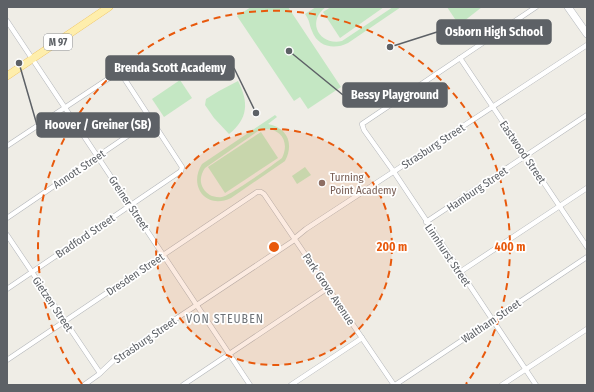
<svg xmlns="http://www.w3.org/2000/svg" width="594" height="392" font-family="'Fira Sans Condensed',sans-serif">
	<rect width="100%" height="100%" fill="#efede6"/>
	<g fill="#c4e7c3" fill-rule="evenodd">
		<polygon points="251,7 288,7 341,87 308,109 300,97 294,101 237,16"/>
		<path d="M316,7H326C306,21 319,46 342,41L393,7H401L348,43C334,50 318,47 312,31C309,24 310,21 305,14Z"/>
		<polygon points="331,7 384,7 340,38 323,12"/>
		<polygon points="447,7 482,7 459,25"/>
		<polygon points="180,80 192,98 164,117 152,99"/>
		<path d="M238,81C249,102 248,119 229,134L214,118L205,105L206,99L219,91Z"/>
		<path d="M275,115L277,117L268,124C288,128 294,144 285,161L231,198C206,210 188,186 202,164ZM264,129C281,128 290,142 282,158C273,165 231,195 222,197C214,198 207,195 203,188C199,181 201,174 205,168L258,131Z"/>
		<polygon points="261,132 278,158 225,193 208,167"/>
		<polygon points="305,167 311,175 297,184 292,176"/>
	</g>
	<g fill="none" stroke-linecap="round" stroke-linejoin="round">
		<g stroke="#b3b6ba" stroke-width="5.5">
			<g id="street">
				<polyline points="536,7 362,124 364,130 394,172 536,385"/>
				<polyline points="7,21 250,385"/>
				<polyline points="460,58 587,247"/>
				<polyline points="7,146 117,73 122,75 182,167 181,171 7,289"/>
				<polyline points="7,218 151,120"/>
				<polyline points="426,222 587,115"/>
				<polyline points="7,235 100,373"/>
				<polyline points="460,272 587,188"/>
				<polyline points="7,360 257,192 261,192 264,194 394,385"/>
				<polyline points="84,385 98,375 114,360 293,241 295,238 306,229 587,45"/>
				<polyline points="183,385 328,288"/>
				<polyline points="291,385 362,338"/>
				<polyline points="395,385 587,257"/>
				<polyline points="502,385 587,329"/>
			</g>
		</g>
		<g stroke="#b4b8bd" stroke-width="8">
			<polyline id="secondary" points="568,7 587,34"/>
		</g>
		<g stroke="#f0c25e" stroke-width="8">
			<polyline id="primary" points="7,76 109,7"/>
		</g>
		<use href="#street" stroke="#fff" stroke-width="4.5"/>
		<use href="#secondary" stroke="#fff" stroke-width="7"/>
		<use href="#primary" stroke="#feeeac" stroke-width="7"/>
	</g>
	<circle cx="274" cy="247" r="118" fill="#e8590c" fill-opacity=".12"/>
	<g fill="none" stroke="#e8590c" stroke-width="2" stroke-dasharray="7 5">
		<circle cx="274" cy="247" r="118"/>
		<path d="M82 384A236 236 0 1 1 466 384"/>
	</g>
	<circle fill="#8d6e63" stroke="#fff" stroke-width="1.5" cx="322" cy="183" r="4"/>
	<g text-anchor="middle" stroke-width="3.5" stroke-linejoin="round" paint-order="stroke">
		<rect fill="#fff" stroke="#8e9094" stroke-width="1" x="44" y="34" width="28" height="16" rx="3"/>
		<g font-size="10" font-weight="bold" fill="#5d6166">
			<text x="58" y="46">M 97</text>
		</g>
		<g font-size="11" fill="#5d6166" stroke="#fff">
			<text transform="translate(433 146) rotate(-33)" y="4">Strasburg Street</text>
			<text transform="translate(523 152) rotate(56)" y="4">Eastwood Street</text>
			<text transform="translate(79 169) rotate(-34)" y="4">Annott Street</text>
			<text transform="translate(477 189) rotate(-34)" y="4">Hamburg Street</text>
			<text transform="translate(129 203) rotate(56)" y="4">Greiner Street</text>
			<text transform="translate(85 236) rotate(-34)" y="4">Bradford Street</text>
			<text transform="translate(448 255) rotate(56)" y="4">Linnhurst Street</text>
			<text transform="translate(135 274) rotate(-34)" y="4">Dresden Street</text>
			<text transform="translate(329 289) rotate(56)" y="4">Park Grove Avenue</text>
			<text transform="translate(53 304) rotate(56)" y="4">Gietzen Street</text>
			<text transform="translate(491 321) rotate(-34)" y="4">Waltham Street</text>
			<text transform="translate(145 340) rotate(-34)" y="4">Strasburg Street</text>
		</g>
		<g font-size="11" fill="#785e54" stroke="#fff" text-anchor="start">
			<text x="330" y="181">Turning<tspan x="330" dy="13">Point Academy</tspan></text>
		</g>
		<g font-size="12" letter-spacing="1" fill="#6e7378" stroke="#fff">
			<text x="225" y="323">VON STEUBEN</text>
		</g>
	</g>
	<circle cx="274" cy="247" r="6" fill="#e8590c" stroke="#fff" stroke-width="2"/>
	<g font-size="12" text-anchor="middle" font-weight="bold" fill="#e8590c" stroke="#fff" stroke-width="3.5" stroke-linejoin="round" paint-order="stroke">
		<text x="392" y="251">200 m</text>
		<text x="510" y="251">400 m</text>
	</g>
	<path fill="none" stroke="#5d6166" stroke-width="1.5" d="M390 47L437 32M256 113L234 68M289 51L343 95M19 63L37 125"/>
	<g fill="#5d6166" stroke="#fff" stroke-width="1.5">
		<circle cx="390" cy="47" r="4"/>
		<circle cx="256" cy="113" r="4"/>
		<circle cx="289" cy="51" r="4"/>
		<circle cx="19" cy="63" r="4"/>
	</g>
	<g fill="#5d6166" stroke="#5d6166" stroke-width="1.5">
		<rect x="437" y="20" width="114" height="24" rx="4"/>
		<rect x="106" y="56" width="128" height="24" rx="4"/>
		<rect x="343" y="83" width="104" height="24" rx="4"/>
		<rect x="37" y="113" width="122" height="24" rx="4"/>
	</g>
	<g font-size="12" text-anchor="middle" font-weight="bold" fill="#fff">
		<text x="494" y="36">Osborn High School</text>
		<text x="170" y="72">Brenda Scott Academy</text>
		<text x="395" y="99">Bessy Playground</text>
		<text x="98" y="129">Hoover / Greiner (SB)</text>
	</g>
	<rect width="594" height="392" fill="none" stroke="#5d6166" stroke-width="16"/>
</svg>
